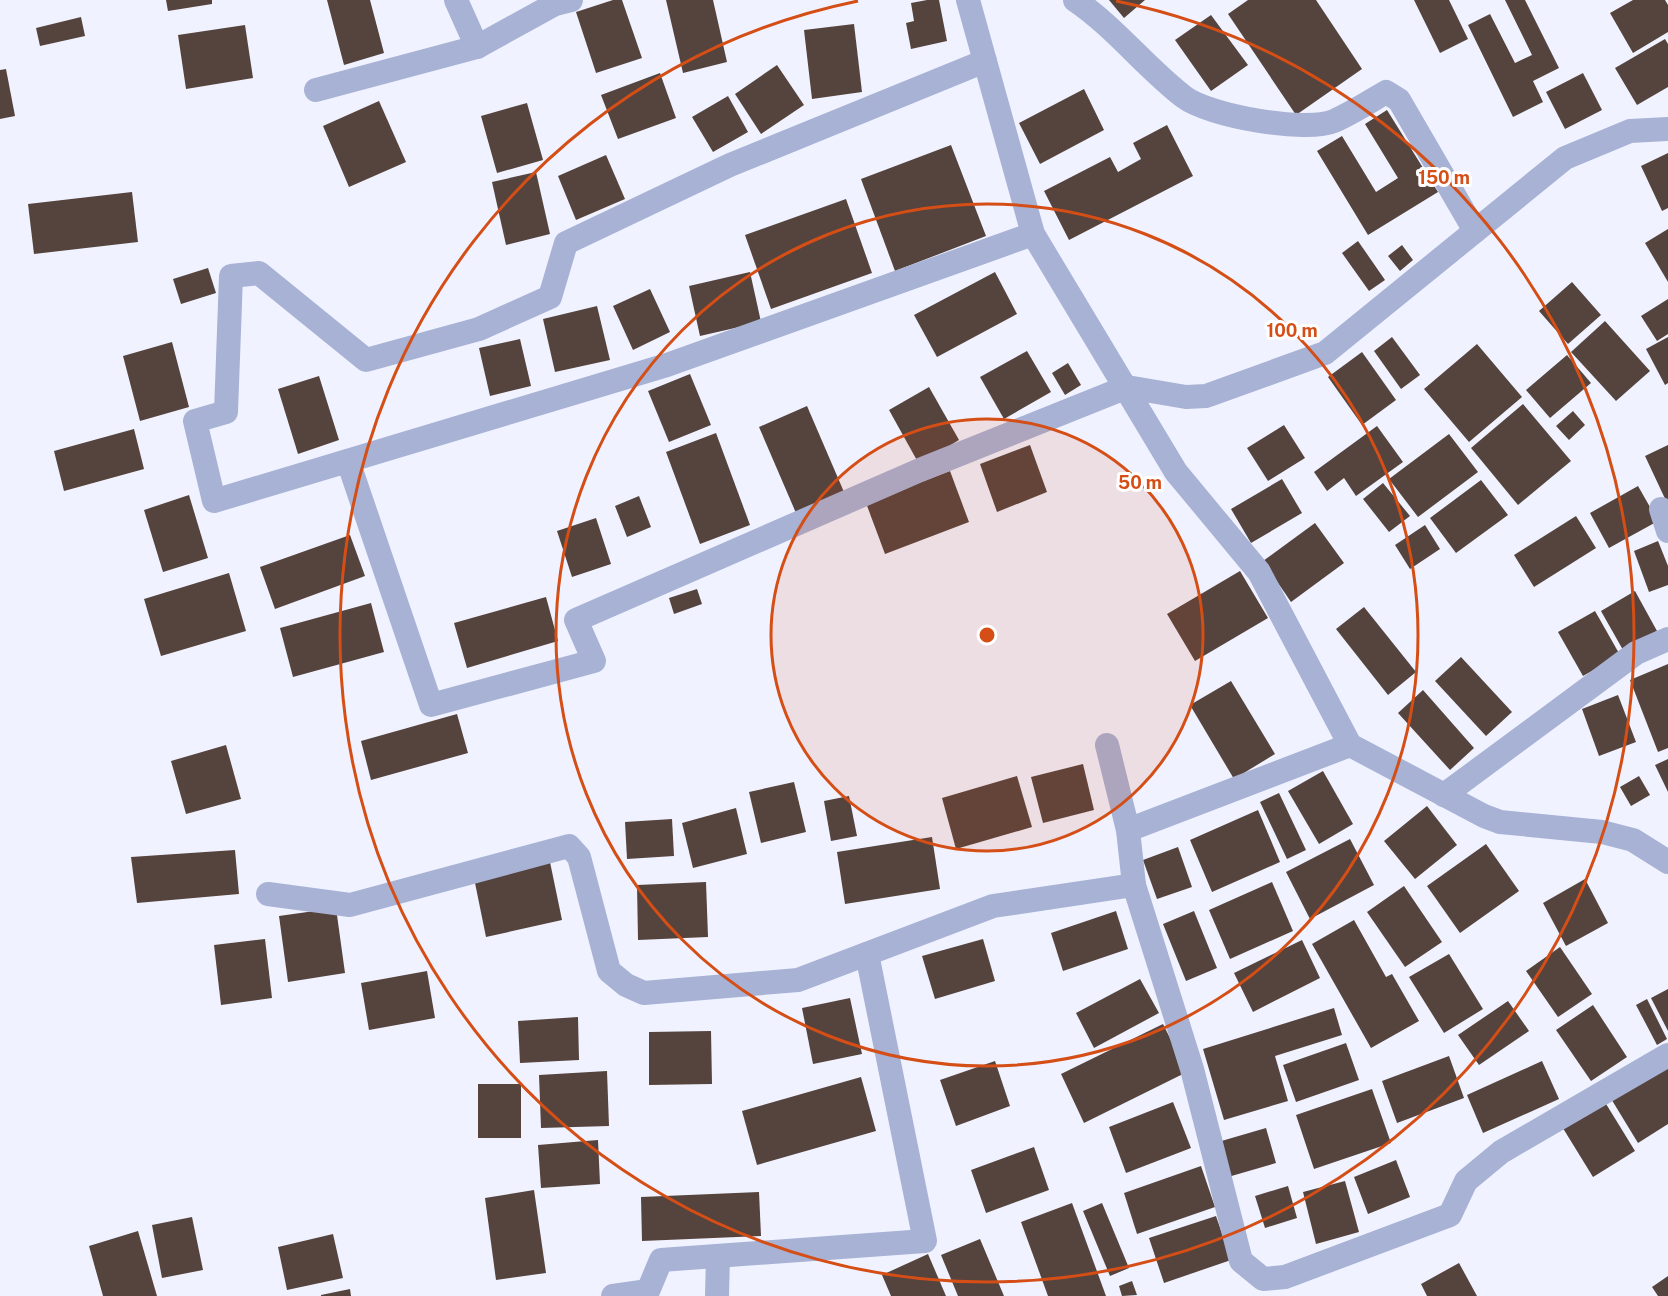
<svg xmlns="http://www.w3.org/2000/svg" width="1668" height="1296" font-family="'Public Sans',sans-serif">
	<rect width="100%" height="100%" fill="#f0f3ff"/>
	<g fill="#55433d">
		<polygon points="166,0 212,0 212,4 168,11"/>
		<polygon points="327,0 370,0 384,53 344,65"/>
		<polygon points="613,0 622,0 642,58 596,73 576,12"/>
		<polygon points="666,0 713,0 727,62 683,73"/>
		<polygon points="927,0 939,0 947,41 911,49 906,23 914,21 911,3"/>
		<polygon points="1109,0 1145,0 1124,18"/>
		<polygon points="1248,0 1316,0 1362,69 1296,115 1228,14"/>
		<polygon points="1414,0 1449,0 1468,39 1440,53"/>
		<polygon points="1505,0 1525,0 1559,68 1533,81 1543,102 1513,117 1468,25 1490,14 1515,63 1532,55"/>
		<polygon points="1633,0 1665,0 1668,5 1668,32 1633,53 1610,13"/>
		<polygon points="1211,15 1248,65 1211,91 1175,40"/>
		<polygon points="81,17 85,36 40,46 36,28"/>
		<polygon points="854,24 862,92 812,99 804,30"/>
		<polygon points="245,25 253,78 186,89 178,35"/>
		<polygon points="1665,39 1668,44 1668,87 1637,105 1615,68"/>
		<polygon points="777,65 804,105 761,134 735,94"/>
		<polygon points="6,69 15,116 0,119 0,70"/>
		<polygon points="660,73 676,118 618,139 601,95"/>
		<polygon points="1583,73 1602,110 1565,129 1546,92"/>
		<polygon points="1084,89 1104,130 1040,164 1019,123"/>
		<polygon points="728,96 748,132 713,152 692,117"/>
		<polygon points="379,101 406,162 349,187 323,126"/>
		<polygon points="527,103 543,160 497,173 481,116"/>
		<polygon points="1387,110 1438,192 1368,235 1317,151 1342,136 1376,192 1398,178 1365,124"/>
		<polygon points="1167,125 1193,176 1069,240 1044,191 1110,157 1118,172 1141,159 1133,143"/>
		<polygon points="951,145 986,236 895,271 861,179"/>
		<polygon points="1668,153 1668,208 1662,211 1641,166"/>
		<polygon points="606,155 625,199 576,220 558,176"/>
		<polygon points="536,172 550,234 506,245 492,182"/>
		<polygon points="132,192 138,242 34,254 28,204"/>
		<polygon points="846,199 872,273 771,309 745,235"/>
		<polygon points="1668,229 1668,282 1645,243"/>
		<polygon points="1358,241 1385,280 1369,291 1342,253"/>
		<polygon points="1402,245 1413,260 1400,271 1388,256"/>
		<polygon points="208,268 216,293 181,304 173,279"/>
		<polygon points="750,272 761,322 700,336 689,286"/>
		<polygon points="995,272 1017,314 937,357 914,315"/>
		<polygon points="1572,282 1601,315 1568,344 1539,311"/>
		<polygon points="650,289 670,332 633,350 613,306"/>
		<polygon points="1668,299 1668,334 1657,341 1641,316"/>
		<polygon points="597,306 610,360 555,372 543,319"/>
		<polygon points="1605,321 1650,371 1616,401 1571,352"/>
		<polygon points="1392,337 1420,375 1401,389 1374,351"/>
		<polygon points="1668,337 1668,383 1665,385 1646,349"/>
		<polygon points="520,339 531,386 490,396 479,348"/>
		<polygon points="172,342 189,407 140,421 123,356"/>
		<polygon points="1477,344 1522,397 1469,442 1424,389"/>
		<polygon points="1027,351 1051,392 1004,419 980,377"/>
		<polygon points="1362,352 1396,400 1362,425 1328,377"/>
		<polygon points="1567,355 1591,383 1550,418 1526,390"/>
		<polygon points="1068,363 1081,385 1065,395 1052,373"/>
		<polygon points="690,374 711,425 669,442 648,391"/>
		<polygon points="319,376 339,440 298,454 278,389"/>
		<polygon points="929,387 959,440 919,464 889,410"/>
		<polygon points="1523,404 1571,461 1518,505 1471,448"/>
		<polygon points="807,406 844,492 796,513 759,427"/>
		<polygon points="1573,411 1585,425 1569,440 1556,426"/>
		<polygon points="1284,425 1305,458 1268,481 1247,448"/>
		<polygon points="1377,426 1403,462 1356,496 1344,478 1327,491 1314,472"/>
		<polygon points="134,429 144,469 64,491 54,451"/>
		<polygon points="716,433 750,525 700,544 666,452"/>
		<polygon points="1449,434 1478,472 1418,517 1389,479"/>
		<polygon points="1030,445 1047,492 997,512 980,464"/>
		<polygon points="1668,445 1668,505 1645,456"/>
		<polygon points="950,471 969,522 885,554 866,503"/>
		<polygon points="1282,479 1302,513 1251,543 1231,509"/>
		<polygon points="1481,480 1508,515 1456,553 1430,518"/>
		<polygon points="1383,483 1410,516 1389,532 1363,499"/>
		<polygon points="1638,486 1658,521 1609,548 1590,513"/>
		<polygon points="189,495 208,558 163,572 144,510"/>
		<polygon points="639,496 651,527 627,537 615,506"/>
		<polygon points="1576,516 1596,548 1534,587 1514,555"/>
		<polygon points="596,518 611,564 572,577 557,531"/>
		<polygon points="1315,523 1344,563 1291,602 1263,561"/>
		<polygon points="1425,525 1440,549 1410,569 1395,545"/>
		<polygon points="350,535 365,576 275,609 260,567"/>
		<polygon points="1658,541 1668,566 1668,585 1649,592 1634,551"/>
		<polygon points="1240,571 1268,618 1195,661 1167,614"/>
		<polygon points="229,573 246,631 161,656 144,599"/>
		<polygon points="697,589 702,604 674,614 669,598"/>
		<polygon points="1635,591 1657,631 1623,650 1601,611"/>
		<polygon points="546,597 558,641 467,668 454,623"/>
		<polygon points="371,603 384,652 293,677 280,628"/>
		<polygon points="1364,607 1416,672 1388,695 1336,629"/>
		<polygon points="1595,611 1620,655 1583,676 1558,632"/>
		<polygon points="1461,657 1512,712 1486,736 1435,681"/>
		<polygon points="1668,664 1668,748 1658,752 1630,680"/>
		<polygon points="1231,681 1275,754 1234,779 1190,705"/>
		<polygon points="1423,690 1474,748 1450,770 1398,713"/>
		<polygon points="1618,695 1636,742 1599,756 1582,709"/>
		<polygon points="457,714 468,753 371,780 361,741"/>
		<polygon points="226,745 241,799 186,814 171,761"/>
		<polygon points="1668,759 1668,792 1655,765"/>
		<polygon points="1083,764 1094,810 1043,823 1031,777"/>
		<polygon points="1323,771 1353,824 1319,844 1288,791"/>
		<polygon points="1017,776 1032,827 956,849 942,798"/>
		<polygon points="1639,776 1650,795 1631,806 1620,787"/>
		<polygon points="794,782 806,832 761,843 749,792"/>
		<polygon points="1279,793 1306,850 1287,859 1260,802"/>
		<polygon points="849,796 857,836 831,841 824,801"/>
		<polygon points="1427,806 1457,845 1415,879 1384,841"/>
		<polygon points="736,808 747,854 693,868 682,823"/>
		<polygon points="1258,810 1280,862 1212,892 1190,840"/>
		<polygon points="672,819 674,856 627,859 625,822"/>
		<polygon points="932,837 940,889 845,904 837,852"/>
		<polygon points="1350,839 1374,885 1310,919 1286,872"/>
		<polygon points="1486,844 1519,891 1460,933 1427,886"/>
		<polygon points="1178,847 1192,887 1157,899 1143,860"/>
		<polygon points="235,850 239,894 137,903 131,857"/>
		<polygon points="550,862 562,920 486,937 474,878"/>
		<polygon points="1585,879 1608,923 1566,946 1543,903"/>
		<polygon points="706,882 708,937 638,940 637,885"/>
		<polygon points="1272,882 1293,931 1230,959 1209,910"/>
		<polygon points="1404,886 1442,942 1405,967 1367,912"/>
		<polygon points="336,908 345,973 288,982 279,916"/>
		<polygon points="1116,911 1128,949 1063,971 1051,933"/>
		<polygon points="1194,911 1217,968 1186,981 1163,924"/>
		<polygon points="1354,920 1386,977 1392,974 1419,1021 1371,1048 1312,944"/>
		<polygon points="265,939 272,998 221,1005 214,945"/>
		<polygon points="983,939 995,981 935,999 922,956"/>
		<polygon points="1302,940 1320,978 1253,1012 1234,973"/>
		<polygon points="1560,947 1592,994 1558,1017 1526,971"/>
		<polygon points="1449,954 1483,1009 1444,1033 1409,977"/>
		<polygon points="427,971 435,1018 369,1030 361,983"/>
		<polygon points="1140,979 1159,1013 1094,1048 1076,1013"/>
		<polygon points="1668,989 1668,1031 1651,998"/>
		<polygon points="850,998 862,1054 813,1064 802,1008"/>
		<polygon points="1647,999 1667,1039 1657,1045 1636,1005"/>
		<polygon points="1508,1001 1529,1031 1479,1065 1458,1035"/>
		<polygon points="1593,1005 1627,1057 1591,1081 1556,1030"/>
		<polygon points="1334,1008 1342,1035 1275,1056 1288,1101 1224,1120 1203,1049"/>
		<polygon points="578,1017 579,1060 520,1063 518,1021"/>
		<polygon points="1163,1024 1187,1072 1084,1123 1061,1074"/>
		<polygon points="711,1031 712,1084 649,1085 649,1032"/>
		<polygon points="1346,1043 1359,1080 1296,1102 1283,1065"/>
		<polygon points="1449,1056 1464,1098 1397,1123 1382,1081"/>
		<polygon points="995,1061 1010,1106 956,1126 940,1080"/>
		<polygon points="1542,1061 1559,1099 1483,1133 1467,1095"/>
		<polygon points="1665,1064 1668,1069 1668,1124 1638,1143 1610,1097"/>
		<polygon points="607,1071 609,1126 541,1128 539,1075"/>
		<polygon points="861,1077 876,1131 757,1165 742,1111"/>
		<rect x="478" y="1084" width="43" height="54"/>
		<polygon points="1372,1089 1391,1143 1314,1169 1296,1115"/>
		<polygon points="1603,1099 1635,1151 1593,1177 1561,1125"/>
		<polygon points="1173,1102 1191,1148 1126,1173 1109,1127"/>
		<polygon points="1266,1128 1276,1163 1228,1177 1218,1142"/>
		<polygon points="598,1140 600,1184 541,1188 538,1145"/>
		<polygon points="1034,1147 1049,1190 986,1213 971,1170"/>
		<polygon points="1396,1160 1410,1197 1368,1214 1354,1177"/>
		<polygon points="1201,1166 1215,1207 1137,1234 1124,1193"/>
		<polygon points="1345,1181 1359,1232 1316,1244 1303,1192"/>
		<polygon points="1288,1186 1297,1218 1265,1228 1255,1196"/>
		<polygon points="534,1190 546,1273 496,1280 485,1198"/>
		<polygon points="759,1192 761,1236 642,1241 641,1197"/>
		<polygon points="1072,1203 1106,1296 1048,1296 1021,1222"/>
		<polygon points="1102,1203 1129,1268 1110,1276 1083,1211"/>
		<polygon points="1216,1216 1231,1260 1164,1283 1149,1238"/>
		<polygon points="192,1217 203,1270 162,1278 152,1225"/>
		<polygon points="138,1231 157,1296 103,1296 89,1246"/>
		<polygon points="333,1234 343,1278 287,1290 278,1247"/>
		<polygon points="980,1239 1004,1296 958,1296 941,1255"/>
		<polygon points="928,1254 946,1296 891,1296 882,1275"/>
		<polygon points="1459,1263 1477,1296 1427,1296 1421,1284"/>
		<polygon points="1668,1276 1668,1296 1658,1296 1652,1287"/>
		<polygon points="1132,1281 1137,1295 1122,1296 1119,1286"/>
		<polygon points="350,1289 351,1296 321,1296 321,1295"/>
	</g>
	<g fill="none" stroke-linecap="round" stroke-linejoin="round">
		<g stroke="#a8b2d5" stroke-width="24">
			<polyline points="456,0 477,47"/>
			<polyline points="968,0 1033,234 1176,472 1259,572 1350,745 1484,816 1500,822 1602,832 1633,840 1668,862"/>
			<path d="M1075,0C1116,28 1145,67 1184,97C1209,116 1306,133 1334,121C1352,113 1369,102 1386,92L1399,100L1475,231"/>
			<polyline points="985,61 730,165 566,243 550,297 479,329 366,360 259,273 231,276 226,412 195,421 214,501 667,365 1033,234"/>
			<polyline points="316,90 477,47 555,4 571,0"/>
			<polyline points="348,461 431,705 594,661 576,620 920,470 1127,387 1186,397 1206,396 1325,353 1565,158 1630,131 1668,129"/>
			<polyline points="1661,509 1668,531"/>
			<polyline points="1107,745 1128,830 1134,885 1192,1069 1241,1261 1263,1279 1285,1277 1450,1215 1466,1181 1501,1152 1668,1055"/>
			<polyline points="1444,795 1636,653 1668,639"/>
			<polyline points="1128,830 1350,745"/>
			<polyline points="268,894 350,905 569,846 579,857 609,971 626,985 644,993 798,980 993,906 1134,885"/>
			<polyline points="613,1296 648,1291 661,1260 925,1241 867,954"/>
			<polyline points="717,1296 718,1256"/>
		</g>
	</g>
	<circle cx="987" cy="635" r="216" fill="#d44e16" fill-opacity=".12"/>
	<g fill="none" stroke="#d44e16" stroke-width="3">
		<circle cx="987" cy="635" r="216"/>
		<circle cx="987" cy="635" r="431"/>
		<path d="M1116 1A647 647 0 1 1 858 1"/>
	</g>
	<circle cx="987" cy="635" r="9" fill="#d44e16" stroke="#fff" stroke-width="3"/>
	<g font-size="18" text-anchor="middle" font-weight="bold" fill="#d44e16" stroke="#fff" stroke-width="6" stroke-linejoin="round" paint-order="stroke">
		<text x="1444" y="184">150 m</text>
		<text x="1292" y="337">100 m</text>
		<text x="1140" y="489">50 m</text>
	</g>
</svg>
